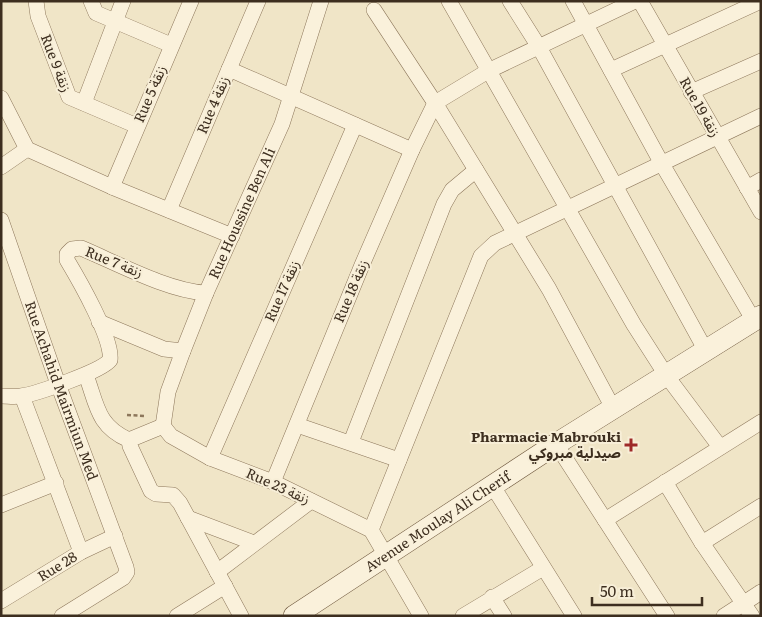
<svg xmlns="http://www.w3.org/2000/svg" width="762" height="617" font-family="Literata,'Noto Sans Arabic',serif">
	<rect width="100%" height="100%" fill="#f0e5c7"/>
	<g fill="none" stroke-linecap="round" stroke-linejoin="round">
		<g stroke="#8d775b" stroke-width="16">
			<g id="street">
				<polyline points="36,1 38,16 69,97 137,126"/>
				<polyline points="91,1 96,13 171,45"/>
				<polyline points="449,1 634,325 666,375 720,447"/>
				<polyline points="510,1 539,47 706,351"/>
				<polyline points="573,1 662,164 754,321"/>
				<polyline points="640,1 761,212"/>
				<polyline points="374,10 435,103 549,289 613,408"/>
				<polyline points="229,69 412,150"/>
				<polyline points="611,70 761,1"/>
				<polyline points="691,92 761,61"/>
				<polyline points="1,98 27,149 112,187 232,236"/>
				<polyline points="84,103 123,1"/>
				<polyline points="1,167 27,149"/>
				<polyline points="112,187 191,1"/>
				<polyline points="747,188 761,180"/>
				<polyline points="169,210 258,1"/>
				<path id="s1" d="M1,220L58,384L126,567L127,572L123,578L62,616"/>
				<polyline points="99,322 164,349 183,351"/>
				<path d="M86,375C97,405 97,426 129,440"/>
				<path d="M1,396C8,396 14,397 21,396C36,394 102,371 110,360C113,339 79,280 67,260V254L72,249L81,248C117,263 168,291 206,293"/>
				<polyline points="22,396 81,552"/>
				<polyline points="297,425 399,460"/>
				<path id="s2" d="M163,426L168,392L183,351L206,293L282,124L321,1"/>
				<polyline points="163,426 171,436 210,458 273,482 371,530 421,616"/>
				<polyline points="163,426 129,440 130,446 151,491 156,494 173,495 180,503 241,616"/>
				<polyline points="351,442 444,204 452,190 476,170"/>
				<polyline points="556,444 667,616"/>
				<polyline points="210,458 355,125"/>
				<polyline points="273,482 362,265 412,150 435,103 488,71 635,1"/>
				<polyline points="665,482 702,543 752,616"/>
				<polyline points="492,485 574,616"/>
				<polyline points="1,505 56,483"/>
				<polyline points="188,518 254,543"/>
				<polyline points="605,520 761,422"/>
				<polyline points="371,530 481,256 495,243 516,233 761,116"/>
				<polyline points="702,543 761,506"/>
				<polyline points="217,572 311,501"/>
				<polyline points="492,597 504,616"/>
				<path id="s3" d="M1,601L81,552L115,536"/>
				<polyline points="177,616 225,586"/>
				<polyline points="463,616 543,568"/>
				<polyline points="724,616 761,592"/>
			</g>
		</g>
		<g stroke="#6f583e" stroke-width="22">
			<g id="secondary">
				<path id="s4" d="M294,616L556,444L761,316"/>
			</g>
		</g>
		<polyline stroke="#8d775b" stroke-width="2.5" stroke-dasharray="4 2.5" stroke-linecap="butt" points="127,415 145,416"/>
		<use href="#street" stroke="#faf1db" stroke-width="15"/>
		<use href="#secondary" stroke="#faf1db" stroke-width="21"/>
	</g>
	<path fill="#9e2a29" stroke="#f7eed7" stroke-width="2" d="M628.5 437.5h5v5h5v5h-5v5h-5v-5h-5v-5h5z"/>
	<g text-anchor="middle" stroke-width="4" stroke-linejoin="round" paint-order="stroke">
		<g font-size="14" fill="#3d2e1f" stroke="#f7eed7">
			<text transform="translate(56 63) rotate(69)" y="5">Rue 9 زنقة</text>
			<text transform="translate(150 94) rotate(-67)" y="5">Rue 5 زنقة</text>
			<text transform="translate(213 105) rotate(-67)" y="5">Rue 4 زنقة</text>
			<text transform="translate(700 107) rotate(60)" y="5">Rue 19 زنقة</text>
			<text dy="5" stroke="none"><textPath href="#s2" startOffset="228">Rue Houssine Ben Ali</textPath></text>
			<text transform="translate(114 262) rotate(22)" y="5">Rue 7 زنقة</text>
			<text transform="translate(282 291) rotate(-66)" y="5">Rue 17 زنقة</text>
			<text transform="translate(351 291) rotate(-67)" y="5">Rue 18 زنقة</text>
			<text dy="5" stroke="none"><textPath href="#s1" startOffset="181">Rue Achahid Mairmiun Med</textPath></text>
			<text transform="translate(278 486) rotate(24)" y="5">Rue 23 زنقة</text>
			<text dy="5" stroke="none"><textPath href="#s4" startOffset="172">Avenue Moulay Ali Cherif</textPath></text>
			<text dy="5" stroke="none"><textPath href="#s3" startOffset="66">Rue 28</textPath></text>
		</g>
		<g font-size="14" font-weight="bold" fill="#3d2e1f" stroke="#f7eed7" text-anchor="end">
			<text x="621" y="442">Pharmacie Mabrouki<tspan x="621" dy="16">صيدلية مبروكي</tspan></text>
		</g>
	</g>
	<rect width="762" height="617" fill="none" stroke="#3d2e1f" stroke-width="5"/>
	<path d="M592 597v8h110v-8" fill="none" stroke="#3d2e1f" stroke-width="2.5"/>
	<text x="600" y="597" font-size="15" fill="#3d2e1f" stroke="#f7eed7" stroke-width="4" paint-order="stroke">50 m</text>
</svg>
